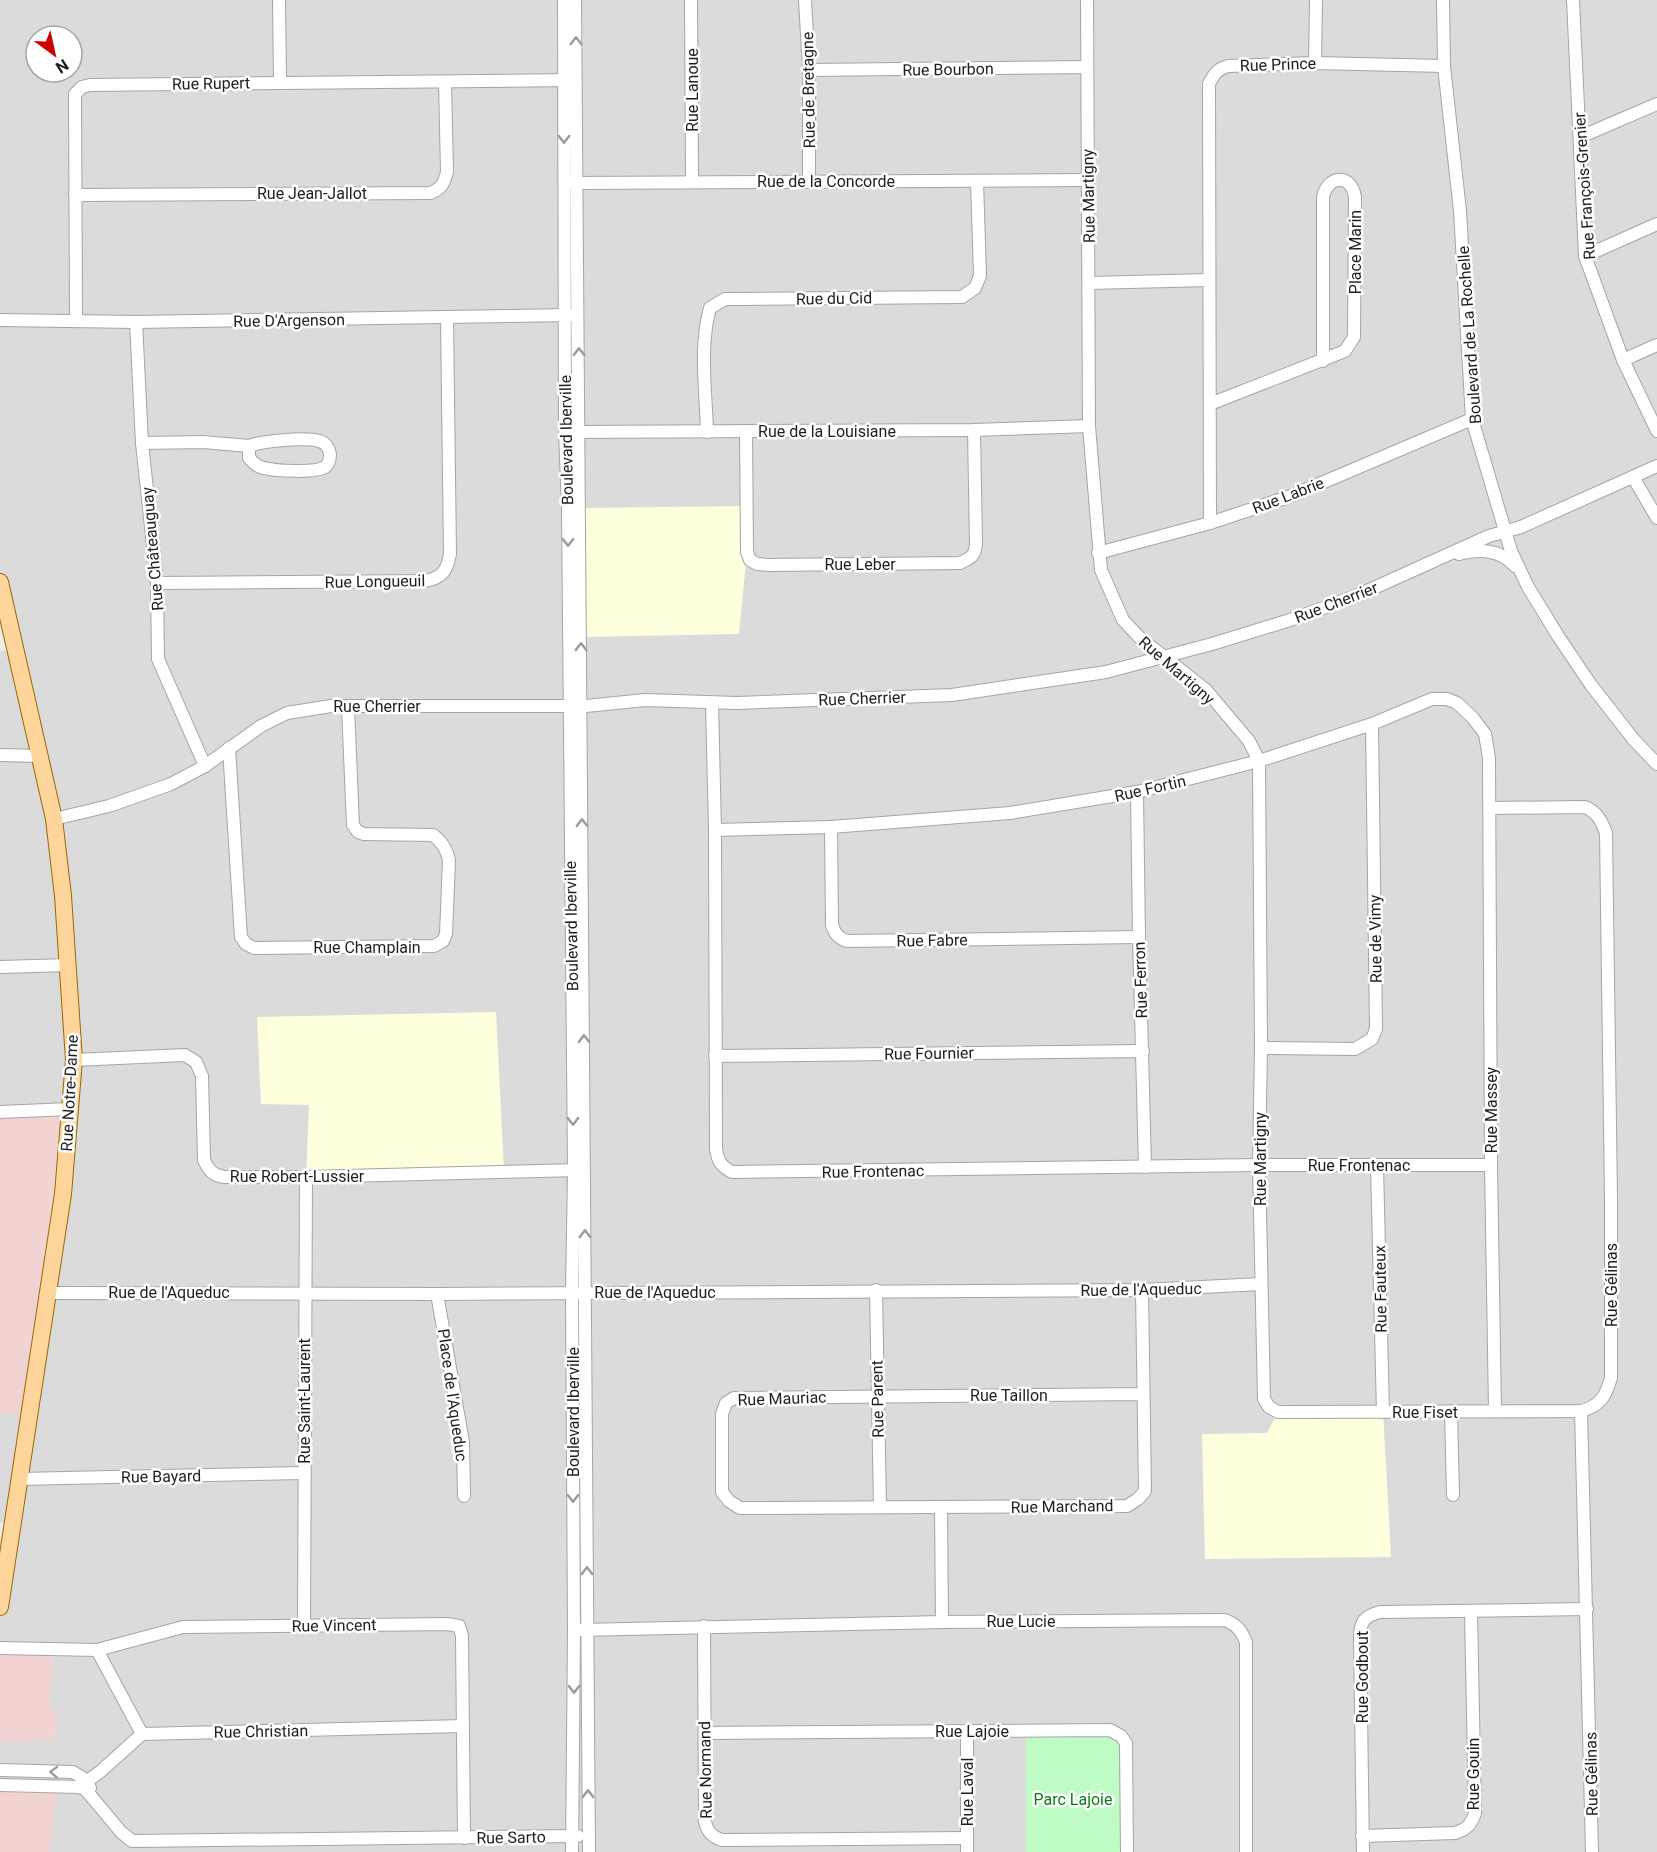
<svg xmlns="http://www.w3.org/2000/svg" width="1657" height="1852" font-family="Roboto,sans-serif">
	<rect width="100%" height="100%" fill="#efece4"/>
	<path fill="#dcdbdb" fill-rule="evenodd" d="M0,0H1657V1852H49L59,1780L0,1778V1743L55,1739L57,1713L49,1707L53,1655H0V1607L12,1523H0V651H15L0,582ZM36,36H72V72H36Z"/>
	<g fill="#f1d4d2">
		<polygon points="70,1109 29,1413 0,1414 0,1112"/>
		<polygon points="0,1655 53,1655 49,1706 57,1713 55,1739 0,1743"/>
		<polygon points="0,1778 59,1779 49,1852 0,1852"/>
	</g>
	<g fill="#feffdd">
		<polygon points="746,506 747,552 739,634 581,637 580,508"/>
		<polygon points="496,1012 504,1172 306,1177 309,1105 261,1104 257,1017"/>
		<polygon points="1278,1412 1383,1412 1391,1557 1205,1559 1202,1434 1267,1433"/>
	</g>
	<polygon fill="#bffbc5" points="1026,1737 1109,1737 1115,1740 1119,1747 1120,1852 1026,1852"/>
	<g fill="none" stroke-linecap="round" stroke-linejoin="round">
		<g stroke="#a5a5a5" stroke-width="14">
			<g id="minor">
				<polyline points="279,0 280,82"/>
				<polyline points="564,0 565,432 568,509 574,1170 572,1293 574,1630 572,1852"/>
				<polyline points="575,0 589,1852"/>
				<polyline points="691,0 692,181"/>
				<polyline points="805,0 809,70 809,181"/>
				<path d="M1087,0L1089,426L1101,570L1123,620L1140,638L1206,690L1249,741L1259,761L1261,1048L1259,1165L1264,1399L1269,1407L1278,1412L1581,1411C1600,1406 1606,1396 1611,1378V1198L1606,833C1601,820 1597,812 1585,807L1490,808"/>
				<polyline points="1443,0 1444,66 1460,211 1472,419 1511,551 1528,587 1558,636 1591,685 1634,740 1657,764"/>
				<polyline points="1573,0 1585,256 1623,360 1657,431"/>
				<polyline points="1315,63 1316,0"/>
				<polyline points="809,70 1087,67"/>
				<polyline points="1580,137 1657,104"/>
				<polyline points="572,183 1087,180"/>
				<path d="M75,195L430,193C441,189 444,184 447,172L445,82"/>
				<polyline points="1585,256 1657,224"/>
				<polyline points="1089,283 1209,280"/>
				<polyline points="0,320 136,322 571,315"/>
				<polyline points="76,320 75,94 82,87 90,85 572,80"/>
				<polyline points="136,322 142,443 157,583 158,659 205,766"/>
				<polyline points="1623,360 1657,345"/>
				<path d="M1210,404L1345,351L1354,337L1355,197C1351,173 1328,175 1323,197V361"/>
				<path d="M746,431L747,552L750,560L757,564L769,565L960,563C971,558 975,556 976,544L974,430"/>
				<polyline points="573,432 974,430 1089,426"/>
				<path d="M707,432C706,392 699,347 710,308L725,299H737L962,297L975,288L980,276L977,181"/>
				<path d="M142,443L203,442L249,446V458C254,463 257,467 264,468C275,471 316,473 325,467C329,464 330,459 330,454C329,448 325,442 319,441C305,437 262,441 249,446"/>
				<polyline points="1633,477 1657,518"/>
				<path d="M1210,523L1209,84C1214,74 1217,69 1228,66L1315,63L1444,66"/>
				<polyline points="1098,553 1210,523 1291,496 1472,419"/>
				<path d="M1459,554C1480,549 1500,549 1515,566"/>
				<path d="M157,583L425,581C442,578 447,571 450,554L447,318"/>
				<path d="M712,703L715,830L716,1149C718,1162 721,1166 732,1172L1259,1165H1491"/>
				<path d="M229,748L241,937L246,944L254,948L434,946L443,941L446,934L449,860C446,848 442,842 433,835L364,834L358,832L353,825L348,707"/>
				<polyline points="0,755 40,756"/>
				<polyline points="1137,792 1139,937 1145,1167"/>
				<polyline points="54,819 109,806 171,784 205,766 261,726 287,713 331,706 586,706 645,700 737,703 952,695 1106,672 1212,644 1290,620 1356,596 1489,536 1521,527 1657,466"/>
				<path d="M831,827L832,925C835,934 838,938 847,941L1139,937"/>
				<polyline points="715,830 831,827 1010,813 1137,792 1259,761 1372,724 1432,699 1447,699 1457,703 1473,718 1485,734 1489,758 1491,1165 1495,1411"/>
				<polyline points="0,967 69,965"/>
				<polyline points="1261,1048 1355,1049 1372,1039 1376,1029 1372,724"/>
				<polyline points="715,1056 1143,1051"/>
				<path d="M74,1060L185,1055L196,1062L202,1076L204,1160C209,1171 213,1175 224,1177H306L580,1170"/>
				<polyline points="0,1112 70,1109"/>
				<polyline points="1377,1166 1383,1412"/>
				<polyline points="876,1290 880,1507"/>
				<polyline points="1142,1290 1145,1491 1138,1499 1127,1506 740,1508 729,1501 722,1492 722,1414 726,1403 734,1398 1142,1394"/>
				<polyline points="48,1293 437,1294 1142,1290 1261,1284"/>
				<polyline points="437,1294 463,1442 464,1496"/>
				<polyline points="1581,1411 1592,1852"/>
				<polyline points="1451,1412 1453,1495"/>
				<polyline points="18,1479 304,1473"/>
				<polyline points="941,1508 942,1622"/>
				<polyline points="304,1625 306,1177"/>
				<path d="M704,1626L705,1822C708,1832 711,1836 722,1840L967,1838"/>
				<path d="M580,1630L942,1622L1225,1620C1237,1625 1241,1630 1246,1642V1852"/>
				<polyline points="0,1648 97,1650 183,1627 447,1624 459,1626 462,1636 464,1838"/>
				<polyline points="97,1650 142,1734"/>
				<polyline points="705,1733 1110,1730 1121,1736 1126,1743 1127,1852"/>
				<polyline points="0,1770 73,1772 86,1780 90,1788"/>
				<polyline points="0,1785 79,1787 85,1789 121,1832 132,1841 578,1836"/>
				<polyline points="79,1787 101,1771 142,1734 463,1726"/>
				<path d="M1362,1836L1455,1833C1467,1829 1471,1825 1475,1813L1471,1612"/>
				<polyline points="967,1852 967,1731"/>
				<path d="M1363,1852L1360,1637C1360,1621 1365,1616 1380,1612L1587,1609"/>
			</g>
		</g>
		<g stroke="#986900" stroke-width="18">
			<polyline id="major" points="0,582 54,819 63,896 74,1060 63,1194 0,1607"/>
		</g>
		<use href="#minor" stroke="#fff" stroke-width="12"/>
		<use href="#major" stroke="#fed59a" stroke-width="16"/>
	</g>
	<defs><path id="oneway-chevron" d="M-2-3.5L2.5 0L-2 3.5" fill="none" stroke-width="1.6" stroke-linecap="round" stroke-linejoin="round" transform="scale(1.5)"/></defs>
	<g stroke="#9a9a9a">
		<use href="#oneway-chevron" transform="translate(576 41) rotate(-90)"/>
		<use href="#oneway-chevron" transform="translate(564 139) rotate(90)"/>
		<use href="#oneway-chevron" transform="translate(579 352) rotate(-91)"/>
		<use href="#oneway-chevron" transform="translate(568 542) rotate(90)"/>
		<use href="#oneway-chevron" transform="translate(581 647) rotate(-90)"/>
		<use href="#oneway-chevron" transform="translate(582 823) rotate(-91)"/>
		<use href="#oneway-chevron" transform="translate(584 1039) rotate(-91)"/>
		<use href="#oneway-chevron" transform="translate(573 1121) rotate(89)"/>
		<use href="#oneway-chevron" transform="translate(585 1234) rotate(-90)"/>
		<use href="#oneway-chevron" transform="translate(573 1498) rotate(90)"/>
		<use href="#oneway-chevron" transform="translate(587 1571) rotate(-90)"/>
		<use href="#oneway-chevron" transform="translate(574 1689) rotate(90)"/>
		<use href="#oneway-chevron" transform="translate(54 1772) rotate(-178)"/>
		<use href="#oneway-chevron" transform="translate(588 1794) rotate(-90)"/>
	</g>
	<g text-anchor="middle" stroke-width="5" stroke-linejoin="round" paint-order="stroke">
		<g font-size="16" fill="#1e1e1e" stroke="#fff">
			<text transform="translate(1278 64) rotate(-2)" y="6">Rue Prince</text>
			<text transform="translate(948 69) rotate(-1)" y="6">Rue Bourbon</text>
			<text transform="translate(211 83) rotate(-1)" y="6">Rue Rupert</text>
			<text transform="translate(692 90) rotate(-90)" y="6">Rue Lanoue</text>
			<text transform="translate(808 90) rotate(-91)" y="6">Rue de Bretagne</text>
			<text x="826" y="187">Rue de la Concorde</text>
			<text transform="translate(1584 186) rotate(-94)" y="6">Rue François-Grenier</text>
			<text x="312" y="199">Rue Jean-Jallot</text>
			<text transform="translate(1088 196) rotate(-91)" y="6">Rue Martigny</text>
			<text transform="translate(1355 252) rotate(-90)" y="6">Place Marin</text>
			<text transform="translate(834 298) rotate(-1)" y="6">Rue du Cid</text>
			<text transform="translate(289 320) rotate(-1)" y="6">Rue D'Argenson</text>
			<text transform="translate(1469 335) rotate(-94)" y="6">Boulevard de La Rochelle</text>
			<text x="827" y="437">Rue de la Louisiane</text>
			<text transform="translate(566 440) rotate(-91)" y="6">Boulevard Iberville</text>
			<text transform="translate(1288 495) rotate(-21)" y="6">Rue Labrie</text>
			<text transform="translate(152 549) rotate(-95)" y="6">Rue Châteauguay</text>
			<text x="860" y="570">Rue Leber</text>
			<text transform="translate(375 581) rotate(-1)" y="6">Rue Longueuil</text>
			<text transform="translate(1336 602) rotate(-21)" y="6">Rue Cherrier</text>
			<text transform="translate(1177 670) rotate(41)" y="6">Rue Martigny</text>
			<text transform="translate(862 698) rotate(-2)" y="6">Rue Cherrier</text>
			<text x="377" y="712">Rue Cherrier</text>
			<text transform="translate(1150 788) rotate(-13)" y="6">Rue Fortin</text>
			<text transform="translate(571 926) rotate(-91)" y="6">Boulevard Iberville</text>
			<text transform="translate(1375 939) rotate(-91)" y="6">Rue de Vimy</text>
			<text transform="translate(932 940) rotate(-1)" y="6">Rue Fabre</text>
			<text x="367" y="953">Rue Champlain</text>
			<text transform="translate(1140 980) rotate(-92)" y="6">Rue Ferron</text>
			<text transform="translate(929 1053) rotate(-1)" y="6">Rue Fournier</text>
			<text transform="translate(69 1093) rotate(-87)" y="6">Rue Notre-Dame</text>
			<text transform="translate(1491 1110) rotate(-90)" y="6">Rue Massey</text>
			<text transform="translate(1260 1159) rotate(-90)" y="6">Rue Martigny</text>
			<text x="1359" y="1171">Rue Frontenac</text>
			<text transform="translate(873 1171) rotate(-1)" y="6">Rue Frontenac</text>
			<text x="297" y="1182">Rue Robert-Lussier</text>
			<text transform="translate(1611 1285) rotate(-90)" y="6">Rue Gélinas</text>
			<text transform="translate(1141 1289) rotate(-1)" y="6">Rue de l'Aqueduc</text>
			<text transform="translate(1380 1289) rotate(-91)" y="6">Rue Fauteux</text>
			<text x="169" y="1298">Rue de l'Aqueduc</text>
			<text x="655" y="1298">Rue de l'Aqueduc</text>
			<text transform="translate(453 1395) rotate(82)" y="6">Place de l'Aqueduc</text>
			<text x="1009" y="1401">Rue Taillon</text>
			<text transform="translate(782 1398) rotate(-2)" y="6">Rue Mauriac</text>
			<text transform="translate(877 1399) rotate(-91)" y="6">Rue Parent</text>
			<text transform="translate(304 1401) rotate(-90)" y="6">Rue Saint-Laurent</text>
			<text transform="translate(573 1412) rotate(-90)" y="6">Boulevard Iberville</text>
			<text x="1425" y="1418">Rue Fiset</text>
			<text transform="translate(161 1476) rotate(-1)" y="6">Rue Bayard</text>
			<text transform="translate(1062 1506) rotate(-1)" y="6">Rue Marchand</text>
			<text x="1021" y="1627">Rue Lucie</text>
			<text transform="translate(334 1625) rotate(-1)" y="6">Rue Vincent</text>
			<text transform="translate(1362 1677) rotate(-90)" y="6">Rue Godbout</text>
			<text transform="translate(261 1731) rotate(-1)" y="6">Rue Christian</text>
			<text x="972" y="1737">Rue Lajoie</text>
			<text transform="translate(705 1770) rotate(-91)" y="6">Rue Normand</text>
			<text transform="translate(1473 1774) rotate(-90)" y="6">Rue Gouin</text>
			<text transform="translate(1591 1774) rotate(-91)" y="6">Rue Gélinas</text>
			<text transform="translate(967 1792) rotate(-90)" y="6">Rue Laval</text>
			<text transform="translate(511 1837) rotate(-1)" y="6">Rue Sarto</text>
		</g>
		<g font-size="16" fill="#097f15" stroke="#fff">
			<text x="1073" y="1805">Parc Lajoie</text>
		</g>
	</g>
	<g transform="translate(54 54) rotate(147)"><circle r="28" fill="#ffffff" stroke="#a5a5a5" stroke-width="1.5"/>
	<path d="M0-4.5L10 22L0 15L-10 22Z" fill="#cc0400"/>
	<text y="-9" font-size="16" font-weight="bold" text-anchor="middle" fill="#1e1e1e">N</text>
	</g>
</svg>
